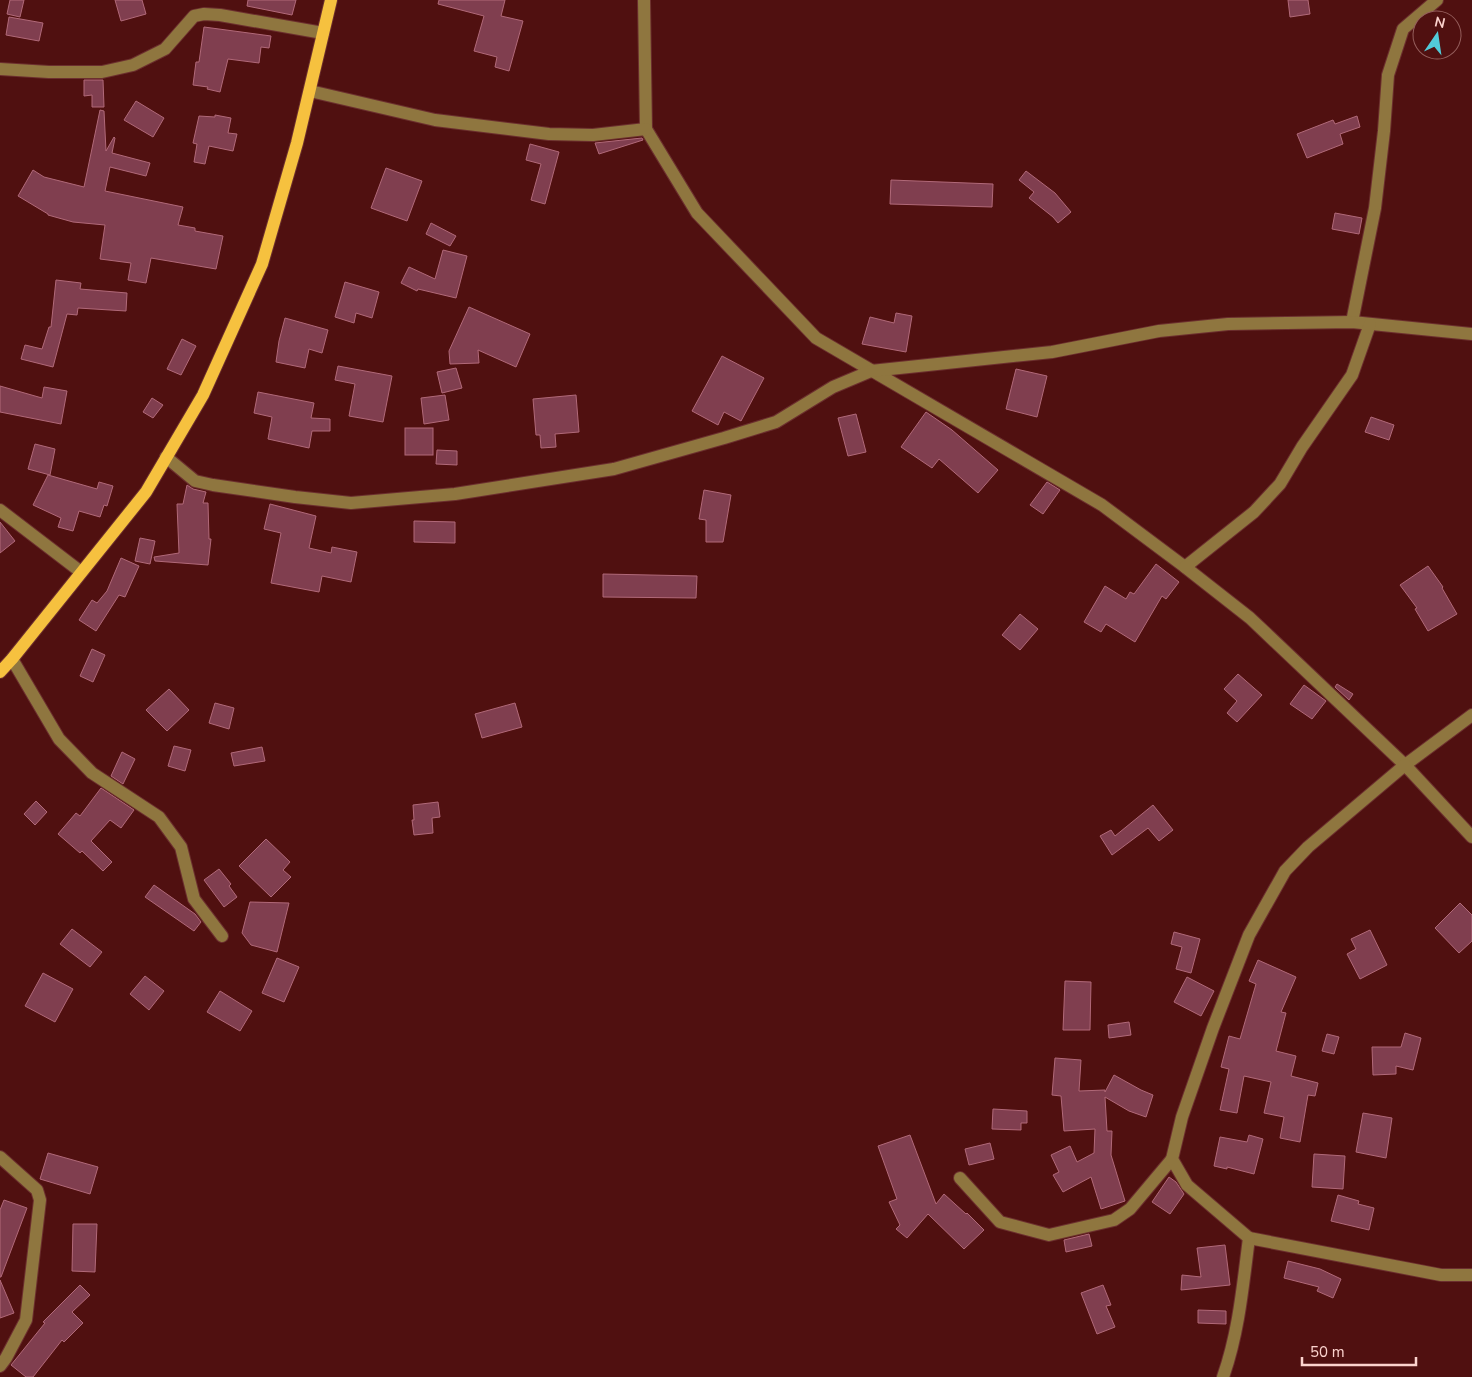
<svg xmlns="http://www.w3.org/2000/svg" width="1472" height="1377" font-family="'Nunito Sans',sans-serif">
	<rect width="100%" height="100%" fill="#501010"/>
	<g fill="#803e4f" stroke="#b16979">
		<polygon points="10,0 24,0 20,17 7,14"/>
		<polygon points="115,0 142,0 146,14 121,21"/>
		<polygon points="248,0 296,0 292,15 247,6"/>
		<polygon points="439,0 505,0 501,16 523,21 509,71 495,67 497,57 474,51 484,16 438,4"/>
		<polygon points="1288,0 1308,0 1310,14 1290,17"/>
		<polygon points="9,17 43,23 39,41 6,35"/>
		<polygon points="204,27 271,36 269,48 261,47 259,63 228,59 220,92 207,89 208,87 193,85 196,62 199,62"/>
		<polygon points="84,80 103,80 104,107 92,107 92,95 84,96"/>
		<polygon points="136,101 164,118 153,137 124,120"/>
		<polygon points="100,110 104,111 106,151 114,137 115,138 112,153 150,163 146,176 110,167 105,191 183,207 178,225 195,228 195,231 223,236 216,269 151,258 146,283 128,280 131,263 100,259 105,225 73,222 48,215 48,214 18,196 33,170 44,177 84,187"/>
		<polygon points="215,115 231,118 228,133 237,134 233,151 209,146 205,164 194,162 197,144 193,143 199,116 215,117"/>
		<polygon points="1357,116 1360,127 1340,134 1343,144 1307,158 1297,134 1333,120 1335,124"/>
		<polygon points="642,138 643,140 599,154 595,143"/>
		<polygon points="530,144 559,152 545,204 531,200 541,164 526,160"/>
		<polygon points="386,168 422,181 407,221 371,208"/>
		<polygon points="1026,171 1055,193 1071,212 1058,223 1053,217 1029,198 1034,192 1019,180"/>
		<polygon points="891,180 993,184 992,207 890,204"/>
		<polygon points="1335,213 1362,218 1359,234 1332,229"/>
		<polygon points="431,223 456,236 450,246 426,234"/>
		<polygon points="443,250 467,256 456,298 418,289 417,291 401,283 409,267 435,279"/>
		<polygon points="56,280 81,283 80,289 127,293 126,311 78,308 77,315 67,314 53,367 21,359 25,345 42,349 49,327 51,327"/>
		<polygon points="345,282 379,292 372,318 356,313 354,323 335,317"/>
		<polygon points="469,307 530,334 516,367 478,350 479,363 450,364 449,351"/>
		<polygon points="896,313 912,316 906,352 862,344 870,317 894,323"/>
		<polygon points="285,318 328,330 322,353 309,349 305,368 276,362 279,341"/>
		<polygon points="182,339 196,346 181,375 167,369"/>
		<polygon points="722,356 764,378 741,421 724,412 718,425 692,411"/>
		<polygon points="338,366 392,376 383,422 349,416 355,384 335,380"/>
		<polygon points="456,368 462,388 442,393 437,372"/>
		<polygon points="1016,369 1047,376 1037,417 1006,409"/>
		<polygon points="0,386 42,398 44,387 67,391 61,424 0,412"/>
		<polygon points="258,392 314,403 311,418 330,419 330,431 312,431 309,448 268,439 272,417 254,413"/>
		<polygon points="445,395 449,420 424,424 421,398"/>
		<polygon points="576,395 579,432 555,434 556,447 541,448 540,435 536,435 533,399"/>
		<polygon points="152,398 163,405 153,418 143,412"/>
		<polygon points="926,412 952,430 998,470 978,493 939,459 932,468 901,447"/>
		<polygon points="856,414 866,452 848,456 838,418"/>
		<polygon points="1371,417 1394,425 1389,440 1365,432"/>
		<rect x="405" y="428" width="28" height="27"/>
		<polygon points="35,444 55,449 50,475 28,469"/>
		<polygon points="437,450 457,451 457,465 436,464"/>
		<polygon points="48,475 97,489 99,482 113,486 107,506 104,505 100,517 79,511 73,531 58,527 61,518 33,505"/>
		<polygon points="1047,482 1060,490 1043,514 1030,505"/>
		<polygon points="187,485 193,489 206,492 203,503 208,503 209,539 211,539 208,565 155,561 154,557 179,553 177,504 183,504"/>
		<polygon points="704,490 731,495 723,542 706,542 706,520 699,519"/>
		<polygon points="270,504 316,516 309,548 331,553 332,547 357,552 351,582 322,576 319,592 271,583 281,533 264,529"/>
		<polygon points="414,521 455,522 455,543 414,542"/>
		<polygon points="0,522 15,541 0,553"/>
		<polygon points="140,538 155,541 150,564 135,561"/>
		<polygon points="121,558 139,566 125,597 119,595 96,631 79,620 92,600 97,603 107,591"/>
		<polygon points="1156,564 1179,582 1166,599 1162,596 1135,642 1106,624 1101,632 1084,622 1105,586 1126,599 1130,592 1134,594"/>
		<polygon points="1428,566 1443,587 1442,588 1457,614 1428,631 1415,609 1417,608 1400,585"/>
		<polygon points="603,574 697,576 696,598 603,597"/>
		<polygon points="1020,614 1038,629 1020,650 1002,635"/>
		<polygon points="92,649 105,655 93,682 80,676"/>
		<polygon points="1238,674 1262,695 1237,722 1227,713 1237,701 1224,689"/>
		<polygon points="1337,684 1353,694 1349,700 1335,687"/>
		<polygon points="1304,685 1326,701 1312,719 1290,704"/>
		<polygon points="169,689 189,710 167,731 146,710"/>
		<polygon points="215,703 234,708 229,729 209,723"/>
		<polygon points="515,703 522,727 482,738 475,714"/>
		<polygon points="174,746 191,750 185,771 168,766"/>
		<polygon points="262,747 265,761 234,766 231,753"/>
		<polygon points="122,752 135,759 123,784 111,776"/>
		<polygon points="101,788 134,810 121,828 110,820 91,841 112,862 103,871 82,851 80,853 58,834 76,813 80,816"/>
		<polygon points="36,801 47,812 35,825 24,814"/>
		<polygon points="438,802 440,817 432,818 433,833 414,835 412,820 414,820 413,805"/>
		<polygon points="1153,805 1173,830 1159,841 1148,828 1112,855 1100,836 1111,830 1115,836"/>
		<polygon points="266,839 290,862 283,870 291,877 271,897 239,866"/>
		<polygon points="219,869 231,884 229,886 237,897 224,907 204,880"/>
		<polygon points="154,885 195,914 201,922 194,931 145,897"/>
		<polygon points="250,902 289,903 277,952 251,945 242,933"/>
		<polygon points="1460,903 1472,915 1472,941 1459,953 1435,928"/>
		<polygon points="72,929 102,952 90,967 60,944"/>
		<polygon points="1370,930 1387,965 1360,979 1347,954 1356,949 1351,939"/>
		<polygon points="1174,932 1200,939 1191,973 1176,969 1182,947 1171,944"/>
		<polygon points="277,958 299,967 284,1002 262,993"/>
		<polygon points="1258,960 1296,977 1281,1012 1286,1013 1276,1051 1296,1056 1291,1076 1318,1083 1315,1096 1308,1095 1300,1142 1280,1138 1284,1117 1264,1113 1271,1082 1244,1076 1237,1113 1220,1110 1229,1069 1221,1067 1229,1036 1240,1039 1256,984 1249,981"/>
		<polygon points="43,973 73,989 55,1022 25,1006"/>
		<polygon points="145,976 164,991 149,1010 130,994"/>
		<polygon points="1187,977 1214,991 1201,1016 1174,1002"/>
		<polygon points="1065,981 1091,982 1090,1030 1063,1030"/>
		<polygon points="220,991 252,1011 240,1031 207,1012"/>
		<polygon points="1129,1022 1131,1035 1109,1038 1108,1025"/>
		<polygon points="1405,1033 1421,1038 1413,1070 1396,1066 1396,1074 1373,1075 1372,1047 1401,1047"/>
		<polygon points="1327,1034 1339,1037 1334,1054 1322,1051"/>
		<polygon points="1055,1058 1081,1060 1079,1091 1105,1090 1105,1092 1114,1075 1141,1090 1153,1095 1146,1117 1129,1111 1105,1097 1107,1131 1112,1131 1111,1155 1125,1201 1101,1209 1091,1177 1063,1192 1053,1175 1059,1172 1051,1155 1070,1146 1077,1162 1094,1153 1095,1129 1064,1131 1061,1096 1052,1095"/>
		<polygon points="993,1109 1027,1111 1027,1123 1021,1123 1021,1130 992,1129"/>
		<polygon points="1363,1113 1392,1118 1386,1158 1356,1152"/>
		<polygon points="910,1135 936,1204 944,1194 966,1214 967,1213 984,1230 964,1249 928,1214 907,1238 896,1229 900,1225 889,1202 897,1199 878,1146"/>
		<polygon points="1249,1135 1263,1139 1254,1174 1227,1167 1227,1169 1214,1166 1220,1137 1247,1142"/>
		<polygon points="990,1143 994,1159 969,1165 965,1149"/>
		<polygon points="48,1153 98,1167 90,1194 40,1179"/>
		<polygon points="1314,1154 1345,1156 1343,1189 1312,1187"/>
		<polygon points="1169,1177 1176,1182 1184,1194 1170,1214 1152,1202"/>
		<polygon points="1338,1195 1359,1201 1358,1204 1374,1208 1369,1230 1331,1221"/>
		<polygon points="4,1200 27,1208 1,1277 0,1277 0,1210"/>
		<polygon points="73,1224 97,1224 95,1272 72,1271"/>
		<polygon points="1089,1234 1092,1246 1066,1252 1064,1240"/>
		<polygon points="1225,1245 1230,1285 1181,1290 1182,1275 1201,1277 1197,1248"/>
		<polygon points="1288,1261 1320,1269 1341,1279 1333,1298 1317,1291 1319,1287 1284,1278"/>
		<polygon points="0,1280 14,1313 0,1318"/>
		<polygon points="80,1285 90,1295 72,1312 83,1323 64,1342 62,1340 33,1377 26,1377 11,1365 45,1323 43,1322"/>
		<polygon points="1103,1285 1111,1305 1106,1306 1115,1327 1097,1334 1081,1293"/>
		<polygon points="1198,1310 1226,1311 1226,1324 1198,1323"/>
	</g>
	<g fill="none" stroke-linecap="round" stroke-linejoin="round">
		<g stroke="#6c2f2e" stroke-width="14">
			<g id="minor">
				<polyline points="644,0 646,129 697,213 816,338 1102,505 1185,567 1250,618 1405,765 1472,715"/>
				<polyline points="0,69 49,72 102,72 133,65 165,49 194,16 204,14 220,15 323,33"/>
				<polyline points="310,91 435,120 549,134 593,135 646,129"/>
				<polyline points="1352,322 1375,208 1384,131 1388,75 1403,29 1437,0"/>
				<polyline points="166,457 195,481 213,485 295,497 351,503 455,494 614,469 724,438 776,422 833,387 871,371 1052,352 1159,331 1228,324 1352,322 1472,334"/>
				<polyline points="0,510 81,572"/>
				<polyline points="1185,567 1254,512 1280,484 1302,447 1352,375 1370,324"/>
				<polyline points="12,659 59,739 92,773 159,817 181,847 194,899 222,936"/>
				<polyline points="0,1157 37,1190 40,1200 26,1320 6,1358 0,1366"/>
				<polyline points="960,1178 1000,1222 1049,1235 1114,1220 1130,1209 1172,1159"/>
				<polyline points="1249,1238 1441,1275 1472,1275"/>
				<path d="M1223,1377C1239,1332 1243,1284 1249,1238L1187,1185L1172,1159L1182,1117L1213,1028L1249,935L1285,871L1308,847L1405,765L1472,837"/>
			</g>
		</g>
		<g stroke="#6c2f2e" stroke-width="14">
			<polyline id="major" points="0,672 12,659 146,492 203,395 262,264 297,143 331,0"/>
		</g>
		<use href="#minor" stroke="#8f763f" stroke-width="12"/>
		<use href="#major" stroke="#f6c13f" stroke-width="12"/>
	</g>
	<g transform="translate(1437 35) rotate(13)"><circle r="24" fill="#501010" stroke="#955e5c"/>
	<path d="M0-4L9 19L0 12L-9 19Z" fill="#52cbd9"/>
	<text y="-8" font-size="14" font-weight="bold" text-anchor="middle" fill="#fcd3ce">N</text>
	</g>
	<path d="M1302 1357v8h114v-8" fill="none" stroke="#fcd3ce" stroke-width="2.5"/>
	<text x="1310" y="1357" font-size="15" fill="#fcd3ce" stroke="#501010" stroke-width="4" paint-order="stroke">50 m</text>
</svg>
